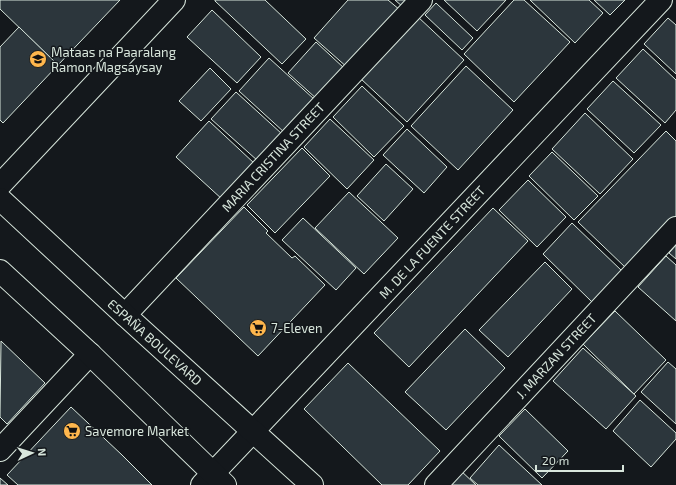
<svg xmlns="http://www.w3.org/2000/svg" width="676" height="485" font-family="'Exo 2',sans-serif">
	<rect width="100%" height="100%" fill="#14181c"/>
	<g fill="#2c363c" stroke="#d8e6dc">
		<polygon points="0,0 120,0 58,65 0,9"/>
		<polygon points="215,0 265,0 306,39 282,64 215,1"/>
		<polygon points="348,0 388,0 400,10 348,68 314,38"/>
		<polygon points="395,0 409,0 403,7"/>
		<polygon points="444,0 506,0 477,31"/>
		<polygon points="514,0 524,0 570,42 514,102 464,54"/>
		<polygon points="530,0 589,0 603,13 575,43"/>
		<polygon points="594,0 625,0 610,15"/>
		<polygon points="436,3 473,38 462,50 425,15"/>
		<polygon points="212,10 261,57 237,83 187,37"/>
		<polygon points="417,16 464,60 407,122 360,78"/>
		<polygon points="668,18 676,25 676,74 644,44"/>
		<polygon points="19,27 58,65 3,123 0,120 0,47"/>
		<polygon points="316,42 345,69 318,100 288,73"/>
		<polygon points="643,49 676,80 676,110 665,123 616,78"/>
		<polygon points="269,58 315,100 285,133 239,91"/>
		<polygon points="466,66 513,110 458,170 411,126"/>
		<polygon points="210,68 231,89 201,121 179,101"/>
		<polygon points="613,81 661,125 634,153 587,109"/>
		<polygon points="362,86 404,126 374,157 333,117"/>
		<polygon points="236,92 282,134 258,161 211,119"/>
		<polygon points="585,113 633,159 600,194 552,149"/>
		<polygon points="330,119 374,160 347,189 304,147"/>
		<polygon points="209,121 255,164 223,200 176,157"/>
		<polygon points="407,129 447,167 424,193 383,155"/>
		<polygon points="666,131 676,141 676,216 626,268 578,222"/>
		<polygon points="302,148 330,176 275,233 247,205"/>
		<polygon points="552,152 598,196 574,220 529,176"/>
		<polygon points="386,164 413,189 384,221 357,196"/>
		<polygon points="528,180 566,217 537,247 499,210"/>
		<polygon points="349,192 398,238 364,274 315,228"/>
		<polygon points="244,207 268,231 266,233 292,258 295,256 325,285 258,356 176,278"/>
		<polygon points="493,208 528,241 409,367 374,333"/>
		<polygon points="303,218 356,268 336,290 282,240"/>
		<polygon points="572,223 622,271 592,302 543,254"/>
		<polygon points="676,245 676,259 669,253"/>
		<polygon points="666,256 676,265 676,321 638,287"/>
		<polygon points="545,262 572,289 508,357 479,330"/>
		<polygon points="615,311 666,360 634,394 583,344"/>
		<polygon points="465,329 505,368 446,430 405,392"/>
		<polygon points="1,341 45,383 7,424 0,417"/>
		<polygon points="583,348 636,396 606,429 553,381"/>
		<polygon points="668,362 676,369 676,424 641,392"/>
		<polygon points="348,363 440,451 408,485 382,485 304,409"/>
		<polygon points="640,400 676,433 676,439 651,467 613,431"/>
		<polygon points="71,407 122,455 152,485 18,485 7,475"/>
		<polygon points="525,409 568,451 542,478 499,436"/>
		<polygon points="499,445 542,485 478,485 470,478"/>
		<polygon points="459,469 476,485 445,485"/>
		<polygon points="0,478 8,485 0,485"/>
	</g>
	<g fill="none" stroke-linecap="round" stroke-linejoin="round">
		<g stroke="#d8e6dc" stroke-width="24">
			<g id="street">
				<polyline points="0,185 174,0"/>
				<polyline points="125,315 421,0"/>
				<polyline points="0,450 90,354"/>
				<polyline points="436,485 676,228"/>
			</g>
		</g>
		<g stroke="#d8e6dc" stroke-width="24">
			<polyline id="secondary" points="202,485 661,0"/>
		</g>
		<g stroke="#d8e6dc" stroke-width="24">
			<g id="primary">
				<polyline points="0,199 125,315 312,485"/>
				<polyline points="0,271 90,354 225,485"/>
			</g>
		</g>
		<use href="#street" stroke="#14181c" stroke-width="22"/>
		<use href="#secondary" stroke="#14181c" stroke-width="22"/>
		<use href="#primary" stroke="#14181c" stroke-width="22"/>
	</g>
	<defs>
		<g id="school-disc" transform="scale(0.9)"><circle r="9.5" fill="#ffb74d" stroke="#14181c"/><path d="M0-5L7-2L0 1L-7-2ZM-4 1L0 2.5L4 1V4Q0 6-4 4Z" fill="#111"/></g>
		<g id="supermarket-disc" transform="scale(0.9)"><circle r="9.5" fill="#ffb74d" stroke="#14181c"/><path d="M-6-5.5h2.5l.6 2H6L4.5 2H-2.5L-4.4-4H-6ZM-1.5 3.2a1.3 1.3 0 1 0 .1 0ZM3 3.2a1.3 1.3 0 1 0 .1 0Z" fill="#111"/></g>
	</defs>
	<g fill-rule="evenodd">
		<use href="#school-disc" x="38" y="59"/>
		<use href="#supermarket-disc" x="258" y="328"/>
		<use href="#supermarket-disc" x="72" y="431"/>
	</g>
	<g text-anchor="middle" stroke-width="3" stroke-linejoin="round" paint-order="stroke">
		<g font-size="13" fill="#d8e6dc" stroke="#14181c" text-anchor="start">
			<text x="51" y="57">Mataas na Paaralang<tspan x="51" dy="15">Ramon Magsaysay</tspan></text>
			<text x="271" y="333">7-Eleven</text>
			<text x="85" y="436">Savemore Market</text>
		</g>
		<g font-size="13" fill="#d8e6dc" stroke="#14181c">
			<text transform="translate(273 157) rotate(-47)" y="5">MARIA CRISTINA STREET</text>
			<text transform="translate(432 242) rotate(-47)" y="5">M. DE LA FUENTE STREET</text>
			<text transform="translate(155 342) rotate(42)" y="5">ESPAÑA BOULEVARD</text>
			<text transform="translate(556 356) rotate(-47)" y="5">J. MARZAN STREET</text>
		</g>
	</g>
	<g transform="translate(32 453) rotate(86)" stroke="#14181c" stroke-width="3" paint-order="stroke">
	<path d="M0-3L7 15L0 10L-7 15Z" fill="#d8e6dc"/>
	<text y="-6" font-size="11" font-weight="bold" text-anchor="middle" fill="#d8e6dc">N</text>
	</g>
	<path d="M536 465v6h87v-6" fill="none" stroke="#d8e6dc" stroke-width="2"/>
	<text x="542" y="465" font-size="12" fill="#d8e6dc" stroke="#14181c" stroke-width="3" paint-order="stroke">20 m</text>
</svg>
